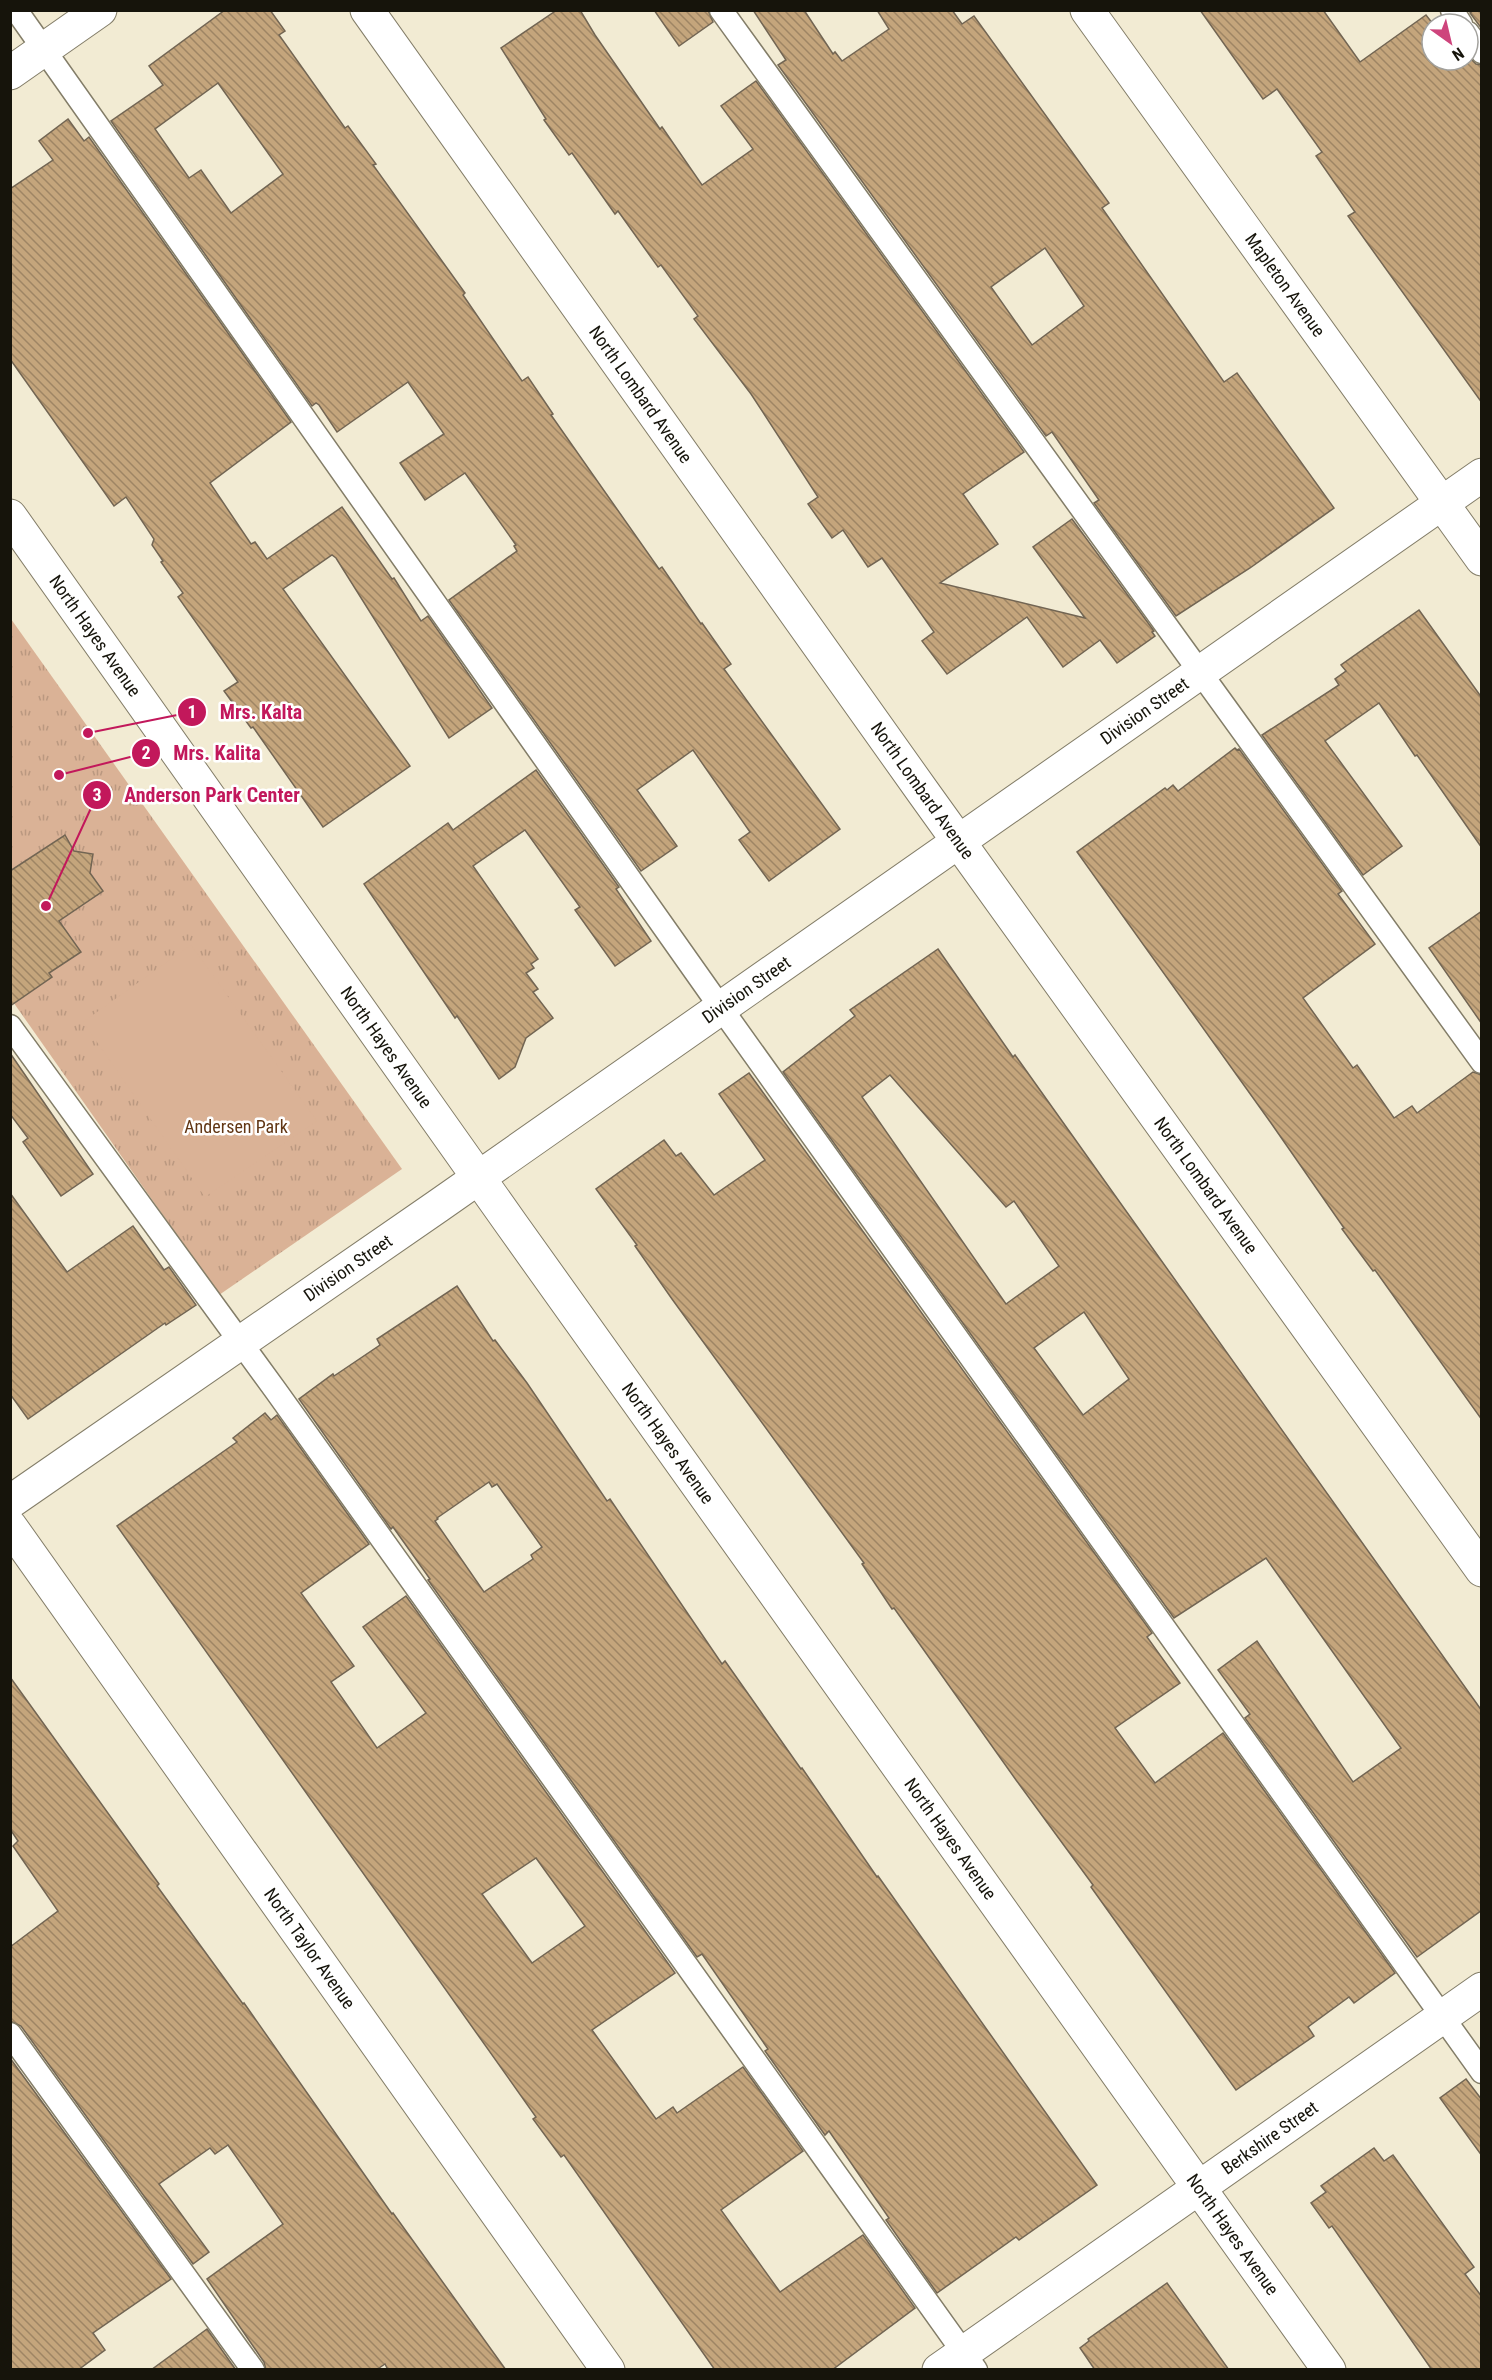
<svg xmlns="http://www.w3.org/2000/svg" width="1492" height="2380" font-family="'Roboto Condensed',sans-serif">
	<defs>
		<pattern id="park-tufts" width="24" height="20" patternUnits="userSpaceOnUse" patternTransform="scale(1.5)"><rect width="24" height="20" fill="#dab296"/><path d="M3 7l-1-3M5 7V3M7 7l1-3M15 17l-1-3M17 17v-4M19 17l1-3" fill="none" stroke="#ba9880"/></pattern>
		<pattern id="building-back-hatch" width="6" height="6" patternUnits="userSpaceOnUse" patternTransform="scale(1.5)"><rect width="6" height="6" fill="#c4a57c"/><path d="M-1 5l2 2M0 0l6 6M5-1l2 2" fill="none" stroke="#9e8564"/></pattern>
	</defs>
	<rect width="100%" height="100%" fill="#f2ebd3"/>
	<polygon fill="url(#park-tufts)" points="11,619 402,1169 219,1295 11,999"/>
	<polygon fill="#dab296" points="191,945 317,1121 205,1197 83,1022"/>
	<g fill="url(#building-back-hatch)" stroke="#726553" stroke-width="1.5" fill-rule="evenodd">
		<path d="M225,10H270L285,31L279,35L345,128L348,126L376,164L373,165L465,293L463,295L522,381L528,377L553,414L551,415L659,569L662,567L701,624L702,623L731,664L724,669L840,829L769,881L739,840L750,832L693,750L637,790L677,846L641,871L449,600L517,551L514,546L516,545L465,473L425,500L400,463L444,434L408,382L337,432L319,405L316,403L312,406L111,121L163,85L149,66ZM218,83L283,174L231,213L201,170L189,178L155,129Z"/>
		<polygon points="557,10 580,10 595,35 660,129 662,127 702,185 753,149 721,106 756,81 1024,452 963,494 998,544 940,583 1085,618 1033,547 1072,519 1154,631 1152,632 1155,636 1117,663 1100,640 1063,667 1027,617 947,674 922,641 934,632 882,558 868,567 843,530 832,538 808,504 818,497 751,394 694,319 698,316 661,265 658,267 618,211 615,214 572,153 569,155 544,120 546,119 501,48"/>
		<polygon points="654,10 708,10 713,22 679,46"/>
		<path d="M753,10H804L833,54L835,52L842,61L889,29L877,10H952L962,24L974,16L1109,203L1102,208L1224,382L1237,373L1334,508L1250,568L1176,616L1094,503L1099,500L1052,432L1046,436L778,65L786,60ZM1045,248L1084,306L1032,345L991,287Z"/>
		<polygon points="1200,10 1323,10 1360,62 1426,15 1433,24 1432,60 1468,60 1468,56 1476,64 1482,65 1482,403 1348,216 1355,212 1316,156 1322,152 1277,89 1263,99"/>
		<polygon points="1474,10 1482,10 1482,29 1470,13"/>
		<polygon points="68,119 84,141 89,137 291,422 210,483 251,544 255,542 267,559 342,507 392,579 394,578 421,621 428,616 492,708 449,738 336,558 332,555 283,589 410,766 323,827 253,727 251,728 224,691 238,682 178,597 183,593 161,562 163,561 152,545 154,539 126,497 114,506 10,359 10,189 53,160 39,141"/>
		<polygon points="1419,610 1482,698 1482,848 1417,755 1415,756 1379,703 1325,741 1402,846 1363,875 1262,735 1339,685 1335,679 1346,671 1341,665"/>
		<polygon points="1235,748 1237,750 1239,749 1342,891 1338,894 1375,944 1303,998 1353,1068 1357,1065 1394,1118 1412,1106 1417,1113 1473,1072 1482,1075 1482,1420 1375,1270 1373,1271 1342,1229 1344,1228 1271,1123 1077,852 1165,788 1167,790 1173,785 1178,791"/>
		<polygon points="536,770 619,887 616,889 651,941 615,966 575,910 580,907 525,830 473,866 538,959 531,964 534,968 526,973 538,989 533,992 553,1018 526,1038 515,1067 499,1079 457,1016 455,1018 364,884 448,823 453,830"/>
		<polygon points="65,835 74,851 93,854 90,873 103,891 59,921 81,952 49,973 52,977 10,1006 10,871"/>
		<polygon points="1482,911 1482,1024 1429,948"/>
		<path d="M938,949L1013,1057L1015,1055L1482,1711V1910L1417,1957L1245,1718L1250,1714L1218,1670L1257,1641L1353,1782L1401,1748L1266,1558L1174,1618L783,1072L855,1016L850,1010ZM890,1075L1006,1207L1014,1201L1059,1266L1006,1304L862,1097ZM1084,1312L1129,1379L1083,1415L1034,1348Z"/>
		<polygon points="10,1053 93,1174 61,1196 23,1142 28,1138 10,1114"/>
		<polygon points="749,1073 1152,1633 1147,1637 1180,1683 1115,1728 1155,1783 1223,1733 1395,1973 1354,2003 1349,1997 1308,2027 1314,2036 1236,2090 1091,1887 1093,1885 1016,1780 894,1608 892,1609 862,1564 864,1563 672,1299 635,1246 637,1245 596,1189 664,1140 676,1156 681,1153 714,1195 765,1160 719,1094"/>
		<polygon points="10,1193 67,1272 133,1226 164,1270 169,1267 196,1305 166,1325 165,1323 28,1419 10,1394"/>
		<path d="M457,1286L493,1341L495,1340L527,1383L607,1501L610,1499L722,1664L725,1661L801,1769L802,1768L877,1877L878,1876L1097,2185L1019,2240L1016,2237L937,2293L886,2220L889,2218L829,2131L825,2135L765,2051L768,2049L702,1954L697,1957L428,1580L430,1579L393,1527L391,1529L299,1399L333,1374L334,1376L380,1345L377,1339ZM489,1482L492,1487L497,1484L542,1547L531,1555L533,1559L484,1592L435,1521L438,1519L437,1518Z"/>
		<path d="M265,1413L271,1420L277,1415L369,1544L301,1593L354,1666L331,1682L377,1748L426,1713L363,1627L406,1596L675,1973L592,2030L656,2119L673,2107L677,2113L743,2067L803,2151L721,2210L780,2292L863,2235L915,2308L832,2370H715L564,2155L561,2157L533,2119L536,2117L117,1526L237,1442L233,1438ZM536,1858L585,1926L532,1963L482,1894Z"/>
		<polygon points="10,1677 159,1884 157,1886 243,2004 244,2003 392,2214 393,2213 506,2370 388,2370 385,2364 376,2370 266,2370 264,2362 207,2279 283,2224 228,2145 215,2154 210,2148 159,2184 209,2252 193,2264 21,2026 10,2021 10,1947 58,1911 13,1846 18,1841 10,1829"/>
		<polygon points="10,2058 171,2279 93,2333 105,2350 78,2370 10,2370"/>
		<polygon points="1466,2079 1482,2100 1482,2156 1440,2098"/>
		<polygon points="1374,2148 1384,2161 1393,2155 1474,2267 1465,2274 1482,2297 1482,2370 1432,2370 1332,2226 1329,2228 1311,2203 1326,2192 1321,2186"/>
		<polygon points="1167,2283 1229,2370 1095,2370 1080,2348 1089,2341 1088,2339"/>
		<polygon points="207,2329 236,2370 151,2370"/>
	</g>
	<g fill="none" stroke-linecap="round" stroke-linejoin="round">
		<g stroke="#837d68" stroke-width="25">
			<g id="lane">
				<polyline points="16,10 721,1008 1482,2072"/>
				<polyline points="721,10 1482,1062"/>
				<polyline points="1452,10 1461,24"/>
				<polyline points="1468,33 1482,52"/>
				<polyline points="10,1026 276,1391 976,2370"/>
				<polyline points="10,2034 253,2370"/>
			</g>
		</g>
		<g stroke="#837d68" stroke-width="35">
			<g id="street">
				<path id="s1" d="M367,10L923,792L1482,1570"/>
				<path id="s2" d="M1087,10L1482,559"/>
				<polyline points="10,73 100,10"/>
				<path id="s3" d="M10,516L512,1225L1329,2370"/>
				<path id="s4" d="M10,1526L608,2370"/>
				<path id="s5" d="M939,2370L1482,1989"/>
			</g>
		</g>
		<g stroke="#837d68" stroke-width="35">
			<g id="secondary">
				<path id="s6" d="M10,1502L438,1206L1482,475"/>
			</g>
		</g>
		<use href="#lane" stroke="#fff" stroke-width="22"/>
		<use href="#street" stroke="#fff" stroke-width="33"/>
		<use href="#secondary" stroke="#fff" stroke-width="33"/>
	</g>
	<g text-anchor="middle" stroke-width="5" stroke-linejoin="round" paint-order="stroke">
		<g font-size="18" fill="#16140b" stroke="#fff">
			<text dy="6" stroke="none"><textPath href="#s2" startOffset="339">Mapleton Avenue</textPath></text>
			<text dy="6" stroke="none"><textPath href="#s1" startOffset="472">North Lombard Avenue</textPath></text>
			<text dy="6" stroke="none"><textPath href="#s3" startOffset="147">North Hayes Avenue</textPath></text>
			<text dy="6" stroke="none"><textPath href="#s6" startOffset="1383">Division Street</textPath></text>
			<text dy="6" stroke="none"><textPath href="#s1" startOffset="958">North Lombard Avenue</textPath></text>
			<text dy="6" stroke="none"><textPath href="#s6" startOffset="897">Division Street</textPath></text>
			<text dy="6" stroke="none"><textPath href="#s3" startOffset="651">North Hayes Avenue</textPath></text>
			<text dy="6" stroke="none"><textPath href="#s1" startOffset="1444">North Lombard Avenue</textPath></text>
			<text dy="6" stroke="none"><textPath href="#s6" startOffset="411">Division Street</textPath></text>
			<text dy="6" stroke="none"><textPath href="#s3" startOffset="1137">North Hayes Avenue</textPath></text>
			<text dy="6" stroke="none"><textPath href="#s3" startOffset="1623">North Hayes Avenue</textPath></text>
			<text dy="6" stroke="none"><textPath href="#s4" startOffset="518">North Taylor Avenue</textPath></text>
			<text dy="6" stroke="none"><textPath href="#s5" startOffset="404">Berkshire Street</textPath></text>
			<text dy="6" stroke="none"><textPath href="#s3" startOffset="2109">North Hayes Avenue</textPath></text>
		</g>
		<g font-size="18" fill="#613614" stroke="#fff">
			<text x="236" y="1133">Andersen Park</text>
		</g>
	</g>
	<path fill="none" stroke="#c2185b" stroke-width="2" d="M88 733L192 712M59 775L146 753M46 906L97 795"/>
	<g fill="#c2185b" stroke="#fff" stroke-width="2">
		<circle cx="88" cy="733" r="6"/>
		<circle cx="59" cy="775" r="6"/>
		<circle cx="46" cy="906" r="6"/>
		<circle cx="192" cy="712" r="15"/>
		<circle cx="146" cy="753" r="15"/>
		<circle cx="97" cy="795" r="15"/>
	</g>
	<g font-size="18" text-anchor="middle" font-weight="bold" fill="#fff">
		<text x="192" y="718">1</text>
		<text x="146" y="759">2</text>
		<text x="97" y="801">3</text>
	</g>
	<g font-size="20" text-anchor="middle" font-weight="bold" fill="#c2185b" stroke="#fff" stroke-width="5" stroke-linejoin="round" paint-order="stroke">
		<text x="261" y="719">Mrs. Kalta</text>
		<text x="217" y="760">Mrs. Kalita</text>
		<text x="212" y="802">Anderson Park Center</text>
	</g>
	<rect width="1492" height="2380" fill="none" stroke="#16140b" stroke-width="24"/>
	<g transform="translate(1450 42) rotate(146)"><circle r="28" fill="#ffffff" stroke="#a2a19d" stroke-width="1.5"/>
	<path d="M0-4.5L10 22L0 15L-10 22Z" fill="#ce447c"/>
	<text y="-9" font-size="16" font-weight="bold" text-anchor="middle" fill="#16140b">N</text>
	</g>
</svg>
